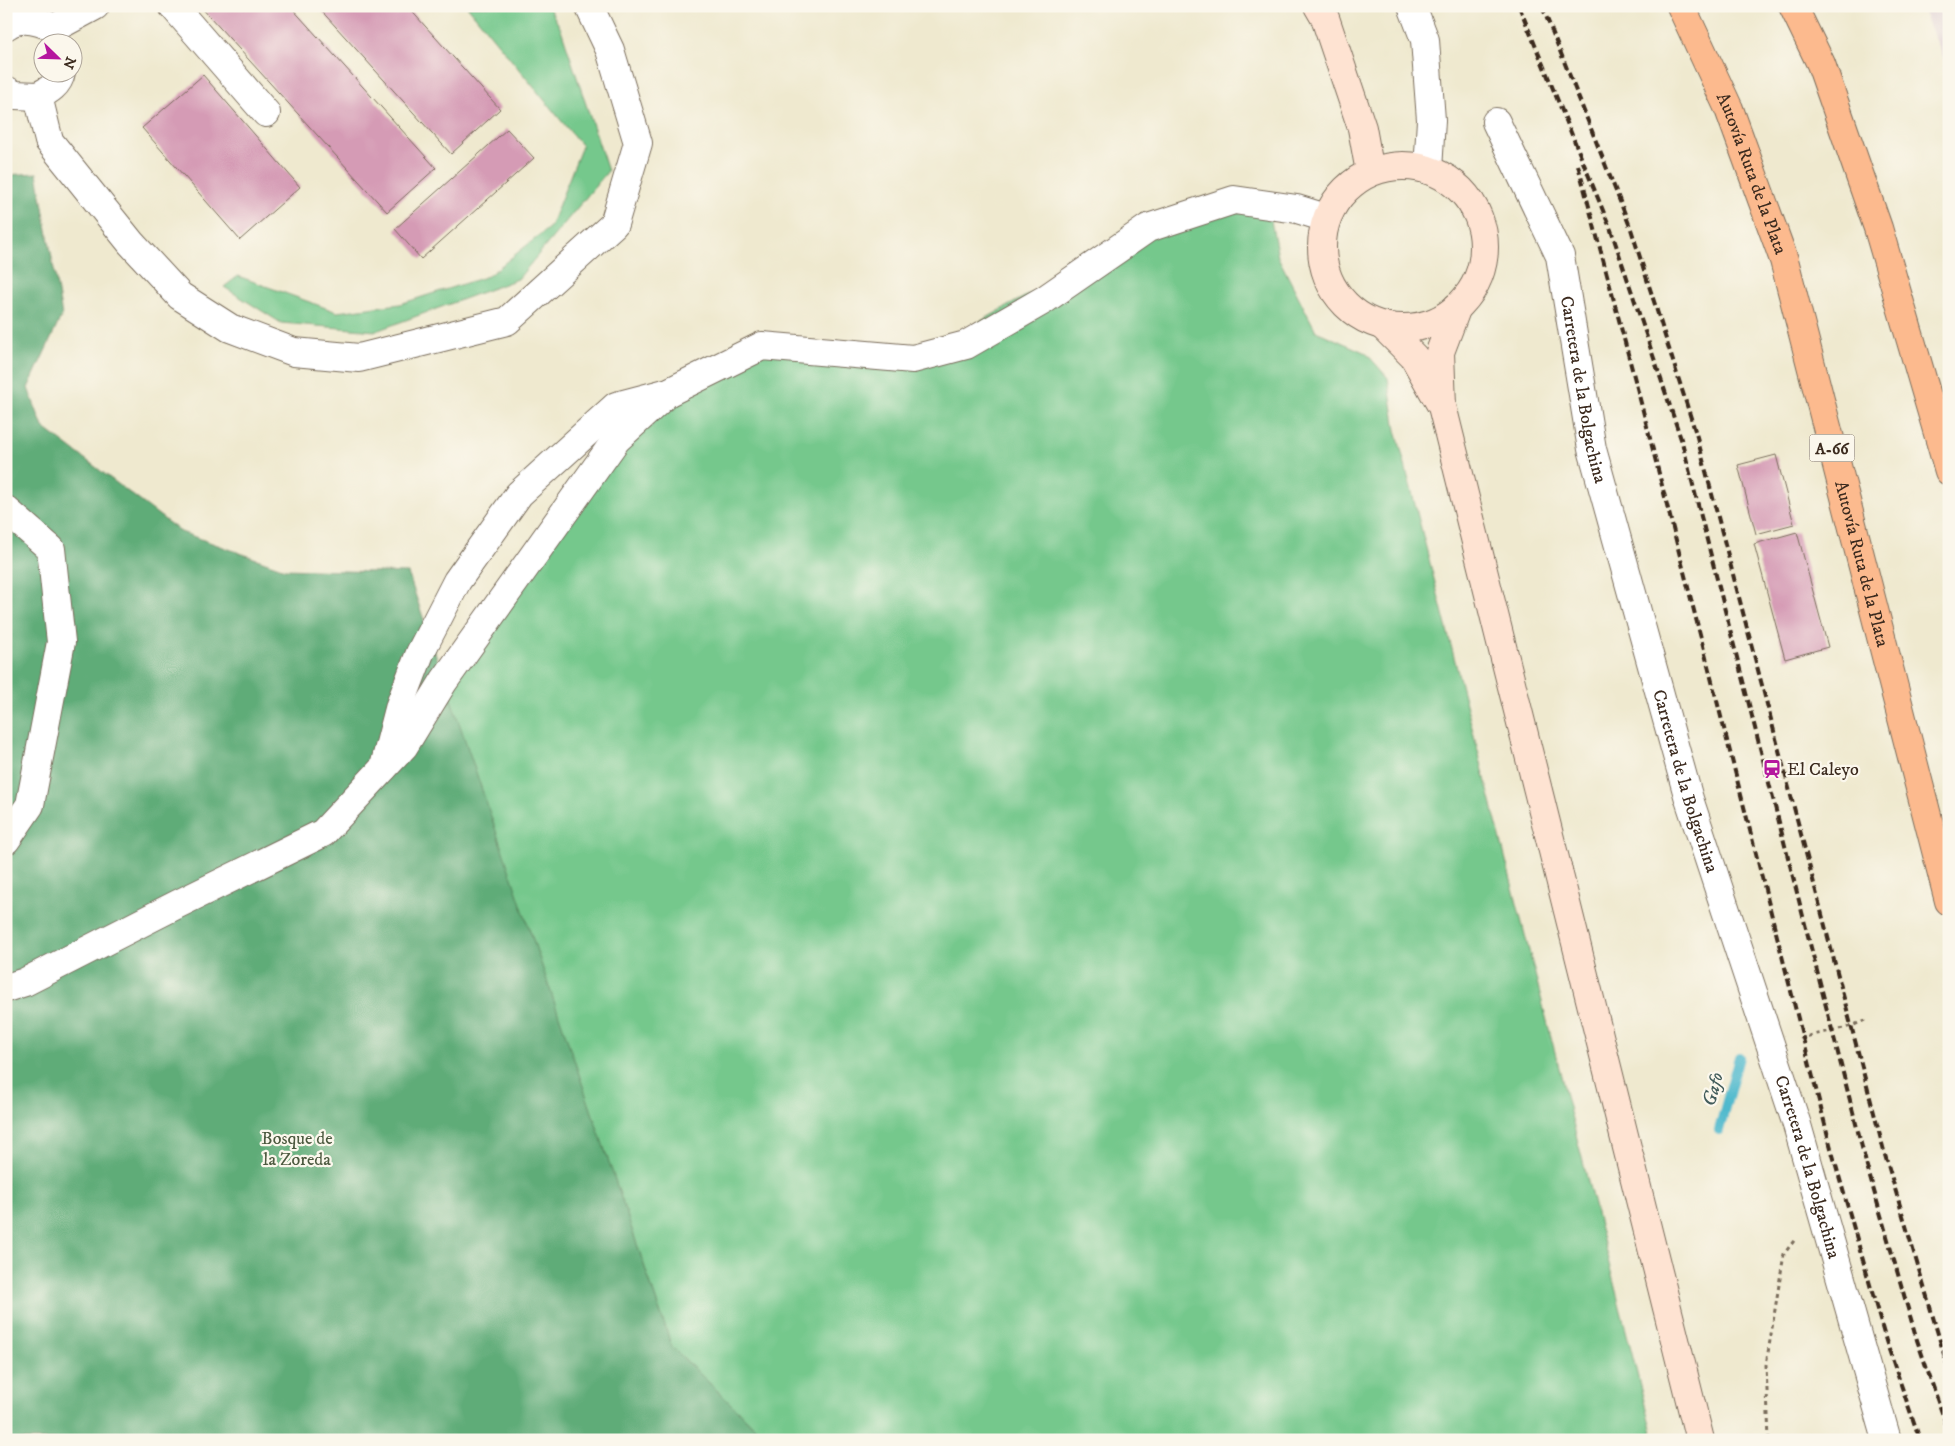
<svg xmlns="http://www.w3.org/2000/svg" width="1955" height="1446" font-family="'IM FELL DW Pica',serif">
	<rect width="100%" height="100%" fill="#fbf7ec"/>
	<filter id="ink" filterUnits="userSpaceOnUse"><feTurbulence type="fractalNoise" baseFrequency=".02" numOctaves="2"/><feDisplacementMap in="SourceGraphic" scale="10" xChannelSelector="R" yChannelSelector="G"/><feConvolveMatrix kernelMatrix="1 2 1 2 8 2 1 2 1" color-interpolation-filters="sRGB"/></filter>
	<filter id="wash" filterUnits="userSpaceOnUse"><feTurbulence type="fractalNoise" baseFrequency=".0096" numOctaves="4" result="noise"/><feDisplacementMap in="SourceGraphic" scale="20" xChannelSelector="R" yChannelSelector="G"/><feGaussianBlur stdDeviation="1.12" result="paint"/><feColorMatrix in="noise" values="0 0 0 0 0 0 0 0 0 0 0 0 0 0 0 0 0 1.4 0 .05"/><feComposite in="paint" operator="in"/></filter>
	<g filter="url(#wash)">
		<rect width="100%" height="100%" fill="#efe9cf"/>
		<polygon fill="#d1bdc9" points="1921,6 1949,6 1949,70"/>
		<g fill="#74c88c" stroke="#587955">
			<polygon points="467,6 548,6 561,29 608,171 518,279 376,331 281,323 224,287 238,276 337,312 400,304 488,276 550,227 582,146"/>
			<polygon points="1268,205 1278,257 1316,331 1366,353 1388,378 1396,430 1654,1440 768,1440 672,1347 444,681 616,440 762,346 913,359 1148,228"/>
		</g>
		<polygon fill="#5fac78" stroke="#4d6b4b" points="37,173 62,315 28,388 43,427 181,532 285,569 408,573 672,1347 768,1440 6,1440 6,175"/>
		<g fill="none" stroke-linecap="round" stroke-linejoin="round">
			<polyline stroke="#50b9cd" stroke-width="10" points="1719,1130 1739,1057"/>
		</g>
		<g id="blocks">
			<g fill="#d59bb5">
				<polygon points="200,6 290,6 436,168 387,212"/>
				<polygon points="317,6 407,6 500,109 451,154"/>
				<polygon points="203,75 300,187 240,240 142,128"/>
				<polygon points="507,129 534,158 421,259 395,229"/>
				<polygon points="1776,455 1794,524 1756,534 1738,465"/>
				<polygon points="1797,532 1828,647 1785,659 1754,544"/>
			</g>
		</g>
	</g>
	<g filter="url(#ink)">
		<use href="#blocks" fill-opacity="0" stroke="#7a6d5c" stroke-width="1"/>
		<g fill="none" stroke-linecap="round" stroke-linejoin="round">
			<g stroke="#7a6d5c" stroke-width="30">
				<g id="street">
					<polyline points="173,6 266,113"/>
					<polyline points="1412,6 1425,40 1431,120 1428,170"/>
					<path d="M6,26C20,15 40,21 54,28L95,6"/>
					<path d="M61,72C59,85 48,91 38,96L49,141L131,243L180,296L230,328L294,352L359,358L507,321L614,224L638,143L610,50L589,6"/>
					<polyline points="6,90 15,95 38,96"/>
					<path id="s1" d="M1496,122L1560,256L1592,449L1689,799L1797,1125L1887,1440"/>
					<polyline points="6,510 51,549 61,642 30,805 6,840"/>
					<polyline points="384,767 400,705 420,653 457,581 519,494 616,406 669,392 762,346 913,359 966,345 1044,300 1148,228 1234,200 1297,209 1326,218"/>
					<polyline points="6,988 25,982 178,904 323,833 404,746 444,681 616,440 664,396"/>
				</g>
			</g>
			<g stroke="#7a6d5c" stroke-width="30">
				<g id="secondary">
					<polyline points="1318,6 1325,18 1362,128 1370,172"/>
					<circle cx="1403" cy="247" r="81"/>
					<polyline points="1457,307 1440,352 1442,406 1700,1440"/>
					<polyline points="1383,326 1414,357 1440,403"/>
				</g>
			</g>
			<g stroke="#7a6d5c" stroke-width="30">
				<g id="highway">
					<path id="s2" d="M1681,6L1729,109L1784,260L1949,901"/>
					<polyline points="1793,6 1821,64 1878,228 1949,471"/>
				</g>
			</g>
			<g stroke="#7a6d5c" stroke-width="3" stroke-dasharray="4 4" stroke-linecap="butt">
				<polyline points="1800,1038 1852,1026 1865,1020"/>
				<polyline points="1769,1440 1766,1365 1784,1254 1796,1238"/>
			</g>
			<use href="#street" stroke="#fff" stroke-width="28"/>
			<use href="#secondary" stroke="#fee3d2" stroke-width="28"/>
			<use href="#highway" stroke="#fcba8e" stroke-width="28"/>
			<g stroke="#3b2a1e" stroke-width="4" stroke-dasharray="8 4" stroke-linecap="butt">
				<polyline points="1519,6 1611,230 1682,442 1867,1167 1917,1340 1949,1433"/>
				<polyline points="1542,6 1631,229 1697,437 1885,1155 1949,1371"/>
				<polyline points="1578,165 1641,403 1831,1148 1886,1341 1920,1440"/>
			</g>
		</g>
	</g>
	<defs>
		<g id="station-bare" transform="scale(1.5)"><path d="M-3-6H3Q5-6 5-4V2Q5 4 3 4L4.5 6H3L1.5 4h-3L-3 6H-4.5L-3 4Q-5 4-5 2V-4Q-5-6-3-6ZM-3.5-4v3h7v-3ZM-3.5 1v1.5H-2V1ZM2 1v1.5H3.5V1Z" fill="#b5179e" stroke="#fbf7ec" stroke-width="2.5" paint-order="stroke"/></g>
	</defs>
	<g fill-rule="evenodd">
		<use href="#station-bare" x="1772" y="769"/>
	</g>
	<g text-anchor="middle" stroke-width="4.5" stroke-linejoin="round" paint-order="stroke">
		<rect fill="#fbf7ec" stroke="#75685c" stroke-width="1" x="1809.5" y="434.5" width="45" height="27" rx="4"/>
		<g font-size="16" font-weight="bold" fill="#3b2a1e">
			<text x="1832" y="454">A-66</text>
		</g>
		<g font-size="18" fill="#3b2a1e" stroke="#fbf7ec">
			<text dy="6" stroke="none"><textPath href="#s2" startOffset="182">Autovía Ruta de la Plata</textPath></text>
			<text dy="6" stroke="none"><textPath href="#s1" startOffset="284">Carretera de la Bolgachina</textPath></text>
			<text dy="6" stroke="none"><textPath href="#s2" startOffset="588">Autovía Ruta de la Plata</textPath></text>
			<text dy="6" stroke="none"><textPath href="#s1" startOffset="689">Carretera de la Bolgachina</textPath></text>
			<text dy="6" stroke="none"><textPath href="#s1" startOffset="1094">Carretera de la Bolgachina</textPath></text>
		</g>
		<g font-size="18" fill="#3b2a1e" stroke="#fbf7ec" text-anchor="start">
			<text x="1787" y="775">El Caleyo</text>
		</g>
		<g font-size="18" fill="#4c593f" stroke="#fbf7ec">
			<text x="297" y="1144">Bosque de<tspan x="297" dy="21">la Zoreda</tspan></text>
		</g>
		<g font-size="19" font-style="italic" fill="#425c5b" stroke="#fbf7ec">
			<text transform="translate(1712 1089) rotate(-75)" y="7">Gafo</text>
		</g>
	</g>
	<rect width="1955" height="1446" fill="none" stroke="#fbf7ec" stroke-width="25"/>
	<g transform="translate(58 58) rotate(113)"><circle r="24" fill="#fbf7ec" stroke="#aea59a"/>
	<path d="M0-4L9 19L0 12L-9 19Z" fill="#b5179e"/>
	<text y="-8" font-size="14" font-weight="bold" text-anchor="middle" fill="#3b2a1e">N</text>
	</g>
</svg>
